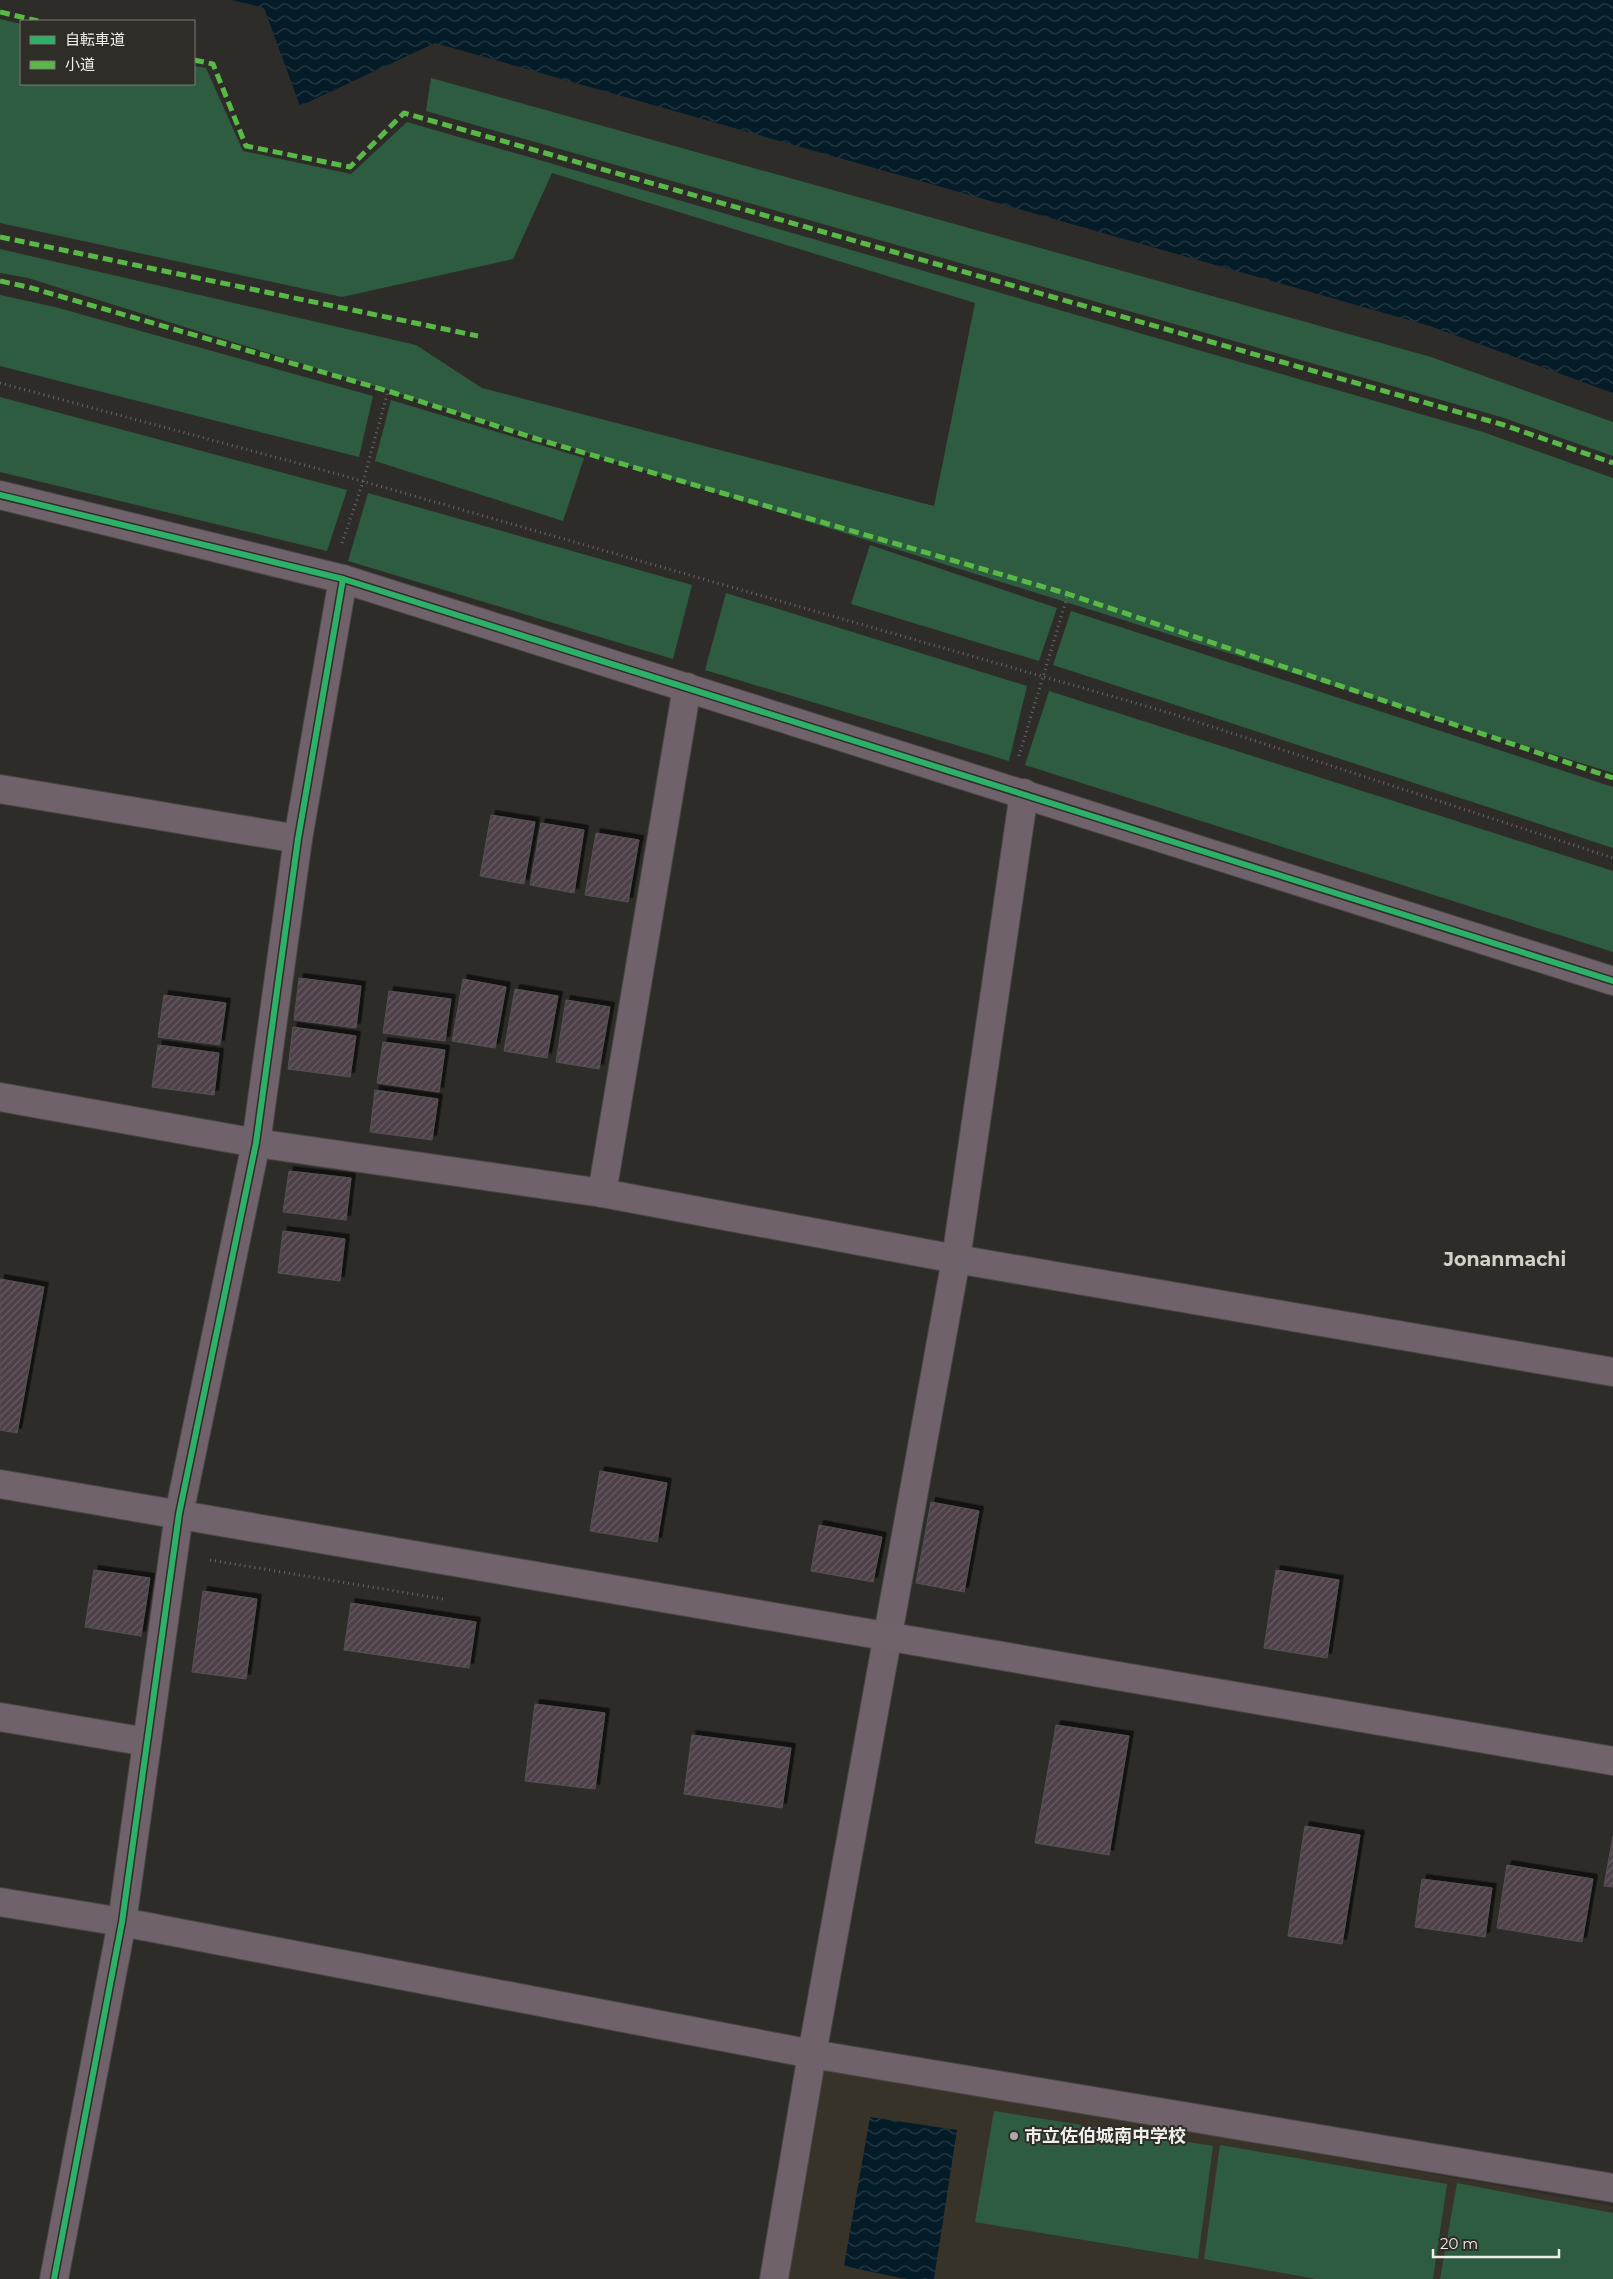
<svg xmlns="http://www.w3.org/2000/svg" width="1613" height="2279" font-family="Montserrat,'Noto Sans JP',sans-serif">
	<defs>
		<pattern id="water-waves" width="16" height="10" patternUnits="userSpaceOnUse" patternTransform="scale(1.25)"><rect width="16" height="10" fill="#041b28"/><path d="M0 5q4-4 8 0t8 0" fill="none" stroke="#293c47"/></pattern>
		<pattern id="building-hatch" width="6" height="6" patternUnits="userSpaceOnUse" patternTransform="scale(1.25)"><rect width="6" height="6" fill="#4d4149"/><path d="M-1 1l2-2M0 6l6-6M5 7l2-2" fill="none" stroke="#675d63"/></pattern>
		<filter id="shadow"><feDropShadow dx="4.5" dy="-4.5" stdDeviation="0" flood-color="#0009"/></filter>
	</defs>
	<rect width="100%" height="100%" fill="#2e2c29"/>
	<polygon fill="#383329" points="822,2066 1613,2206 1613,2279 786,2279"/>
	<g fill="#2e5c40">
		<polygon points="0,19 21,24 21,84 194,84 194,66 206,68 243,151 351,174 407,122 1483,432 1613,478 1613,773 28,278 0,273 0,249 416,345 482,388 934,506 975,303 552,173 513,259 342,297 0,223"/>
		<polygon points="431,78 1431,357 1613,422 1613,456 1501,417 426,111"/>
		<polygon points="0,295 55,307 373,396 359,457 0,366"/>
		<polygon points="0,397 347,490 327,551 0,472"/>
		<polygon points="391,400 584,458 563,521 375,461"/>
		<polygon points="368,493 692,585 673,659 348,561"/>
		<polygon points="870,545 1057,608 1039,661 851,604"/>
		<polygon points="726,593 1027,686 1009,761 705,670"/>
		<polygon points="1071,611 1613,787 1613,848 1053,665"/>
		<polygon points="1049,691 1613,871 1613,952 1025,765"/>
		<polygon points="994,2111 1213,2146 1198,2259 975,2222"/>
		<polygon points="1220,2145 1447,2184 1433,2279 1316,2279 1204,2259"/>
		<polygon points="1457,2183 1613,2213 1613,2279 1440,2279"/>
	</g>
	<g fill="url(#water-waves)">
		<polygon points="232,0 1613,0 1613,393 1430,326 435,43 300,106 264,8"/>
		<polygon points="870,2117 957,2130 934,2279 905,2279 844,2266"/>
	</g>
	<g fill="url(#building-hatch)" stroke="#545252" filter="url(#shadow)">
		<polygon points="491,815 535,822 524,884 480,876"/>
		<polygon points="541,823 584,830 574,893 530,885"/>
		<polygon points="596,833 639,840 628,902 585,895"/>
		<polygon points="299,978 361,986 356,1028 294,1020"/>
		<polygon points="463,979 506,987 495,1048 452,1041"/>
		<polygon points="515,989 558,996 547,1058 504,1051"/>
		<polygon points="389,991 451,999 445,1041 383,1033"/>
		<polygon points="164,995 226,1003 220,1045 158,1037"/>
		<polygon points="566,1000 610,1007 599,1069 556,1062"/>
		<polygon points="293,1027 356,1036 350,1077 288,1069"/>
		<polygon points="383,1042 445,1050 439,1092 377,1083"/>
		<polygon points="158,1045 219,1053 214,1095 152,1087"/>
		<polygon points="375,1090 438,1099 432,1140 370,1132"/>
		<polygon points="289,1171 351,1178 346,1220 283,1212"/>
		<polygon points="283,1231 345,1239 340,1281 278,1273"/>
		<polygon points="0,1279 44,1287 17,1433 0,1430"/>
		<polygon points="600,1471 667,1483 657,1542 590,1531"/>
		<polygon points="931,1502 979,1511 964,1592 916,1583"/>
		<polygon points="819,1525 882,1537 873,1582 811,1571"/>
		<polygon points="94,1570 150,1578 141,1636 85,1627"/>
		<polygon points="1276,1570 1339,1580 1327,1658 1264,1648"/>
		<polygon points="203,1591 257,1599 246,1679 192,1672"/>
		<polygon points="351,1603 476,1622 469,1668 344,1650"/>
		<polygon points="535,1704 605,1713 595,1789 525,1781"/>
		<polygon points="1056,1725 1129,1736 1109,1855 1035,1843"/>
		<polygon points="692,1735 791,1748 782,1808 684,1794"/>
		<polygon points="1305,1826 1360,1835 1342,1944 1288,1936"/>
		<polygon points="1613,1836 1613,1887 1604,1886"/>
		<polygon points="1507,1865 1593,1879 1582,1942 1497,1928"/>
		<polygon points="1422,1879 1492,1888 1485,1937 1415,1927"/>
	</g>
	<g fill="none" stroke-linecap="round" stroke-linejoin="round">
		<g stroke="#484745" stroke-width="30">
			<g id="street">
				<polyline points="0,495 343,579 1613,981"/>
				<polyline points="0,789 298,839"/>
				<polyline points="0,1097 256,1143 602,1193 956,1259 1613,1372"/>
				<polyline points="602,1193 687,687"/>
				<polyline points="0,1717 147,1742"/>
				<polyline points="0,1902 122,1922 812,2054 1613,2188"/>
				<polyline points="54,2279 122,1922 179,1514 256,1143 298,839 343,579"/>
				<polyline points="774,2279 812,2054 956,1259 1024,793"/>
			</g>
		</g>
		<g stroke="#484745" stroke-width="30">
			<polyline id="secondary" points="0,1484 1613,1761"/>
		</g>
		<g stroke="#6e656a" stroke-width="3" stroke-dasharray="1 4" stroke-linecap="butt">
			<polyline points="0,383 334,473 1170,713 1613,858"/>
			<polyline points="342,543 363,482 388,391"/>
			<polyline points="1019,756 1068,594"/>
			<polyline points="210,1560 443,1599"/>
		</g>
		<use href="#street" stroke="#6f626a" stroke-width="28"/>
		<use href="#secondary" stroke="#71636c" stroke-width="28"/>
		<g stroke="#58b947" stroke-width="5" stroke-dasharray="10 5" stroke-linecap="butt">
			<polyline points="0,12 38,21"/>
			<polyline points="194,60 213,64 246,146 350,167 404,113 1504,425 1613,463"/>
			<polyline points="0,237 478,336"/>
			<polyline points="0,281 28,287 388,391 537,439 1068,594 1613,778"/>
		</g>
		<g stroke="#2f2d28" stroke-width="9">
			<g id="cycleway">
				<polyline points="0,495 343,579 1613,981"/>
				<polyline points="54,2279 122,1922 179,1514 256,1143 298,839 343,579"/>
			</g>
		</g>
		<use href="#cycleway" stroke="#2db169" stroke-width="6"/>
	</g>
	<circle fill="#acaaa6" stroke="#2f2d28" stroke-width="2" cx="1014" cy="2136" r="5"/>
	<g text-anchor="middle" stroke-width="4" stroke-linejoin="round" paint-order="stroke">
		<g font-size="18" font-weight="bold" fill="#f0eeea" stroke="#2f2d28" text-anchor="start">
			<text x="1024" y="2142">市立佐伯城南中学校</text>
		</g>
		<g font-size="19" font-weight="bold" fill="#d4d0ca" stroke="#2f2d28">
			<text x="1505" y="1266">Jonanmachi</text>
		</g>
	</g>
	<rect x="20" y="20" width="175" height="65" fill="#2f2d28" stroke="#7c7a76"/>
	<rect x="30" y="36" width="25" height="8" fill="#2db169" stroke="#7c7a76"/>
	<text x="65" y="45" font-size="15" fill="#f0eeea">自転車道</text>
	<rect x="30" y="61" width="25" height="8" fill="#58b947" stroke="#7c7a76"/>
	<text x="65" y="70" font-size="15" fill="#f0eeea">小道</text>
	<path d="M1433 2249v8h126v-8" fill="none" stroke="#f0eeea" stroke-width="2.5"/>
	<text x="1440" y="2249" font-size="15" fill="#f0eeea" stroke="#2f2d28" stroke-width="4" paint-order="stroke">20 m</text>
</svg>
